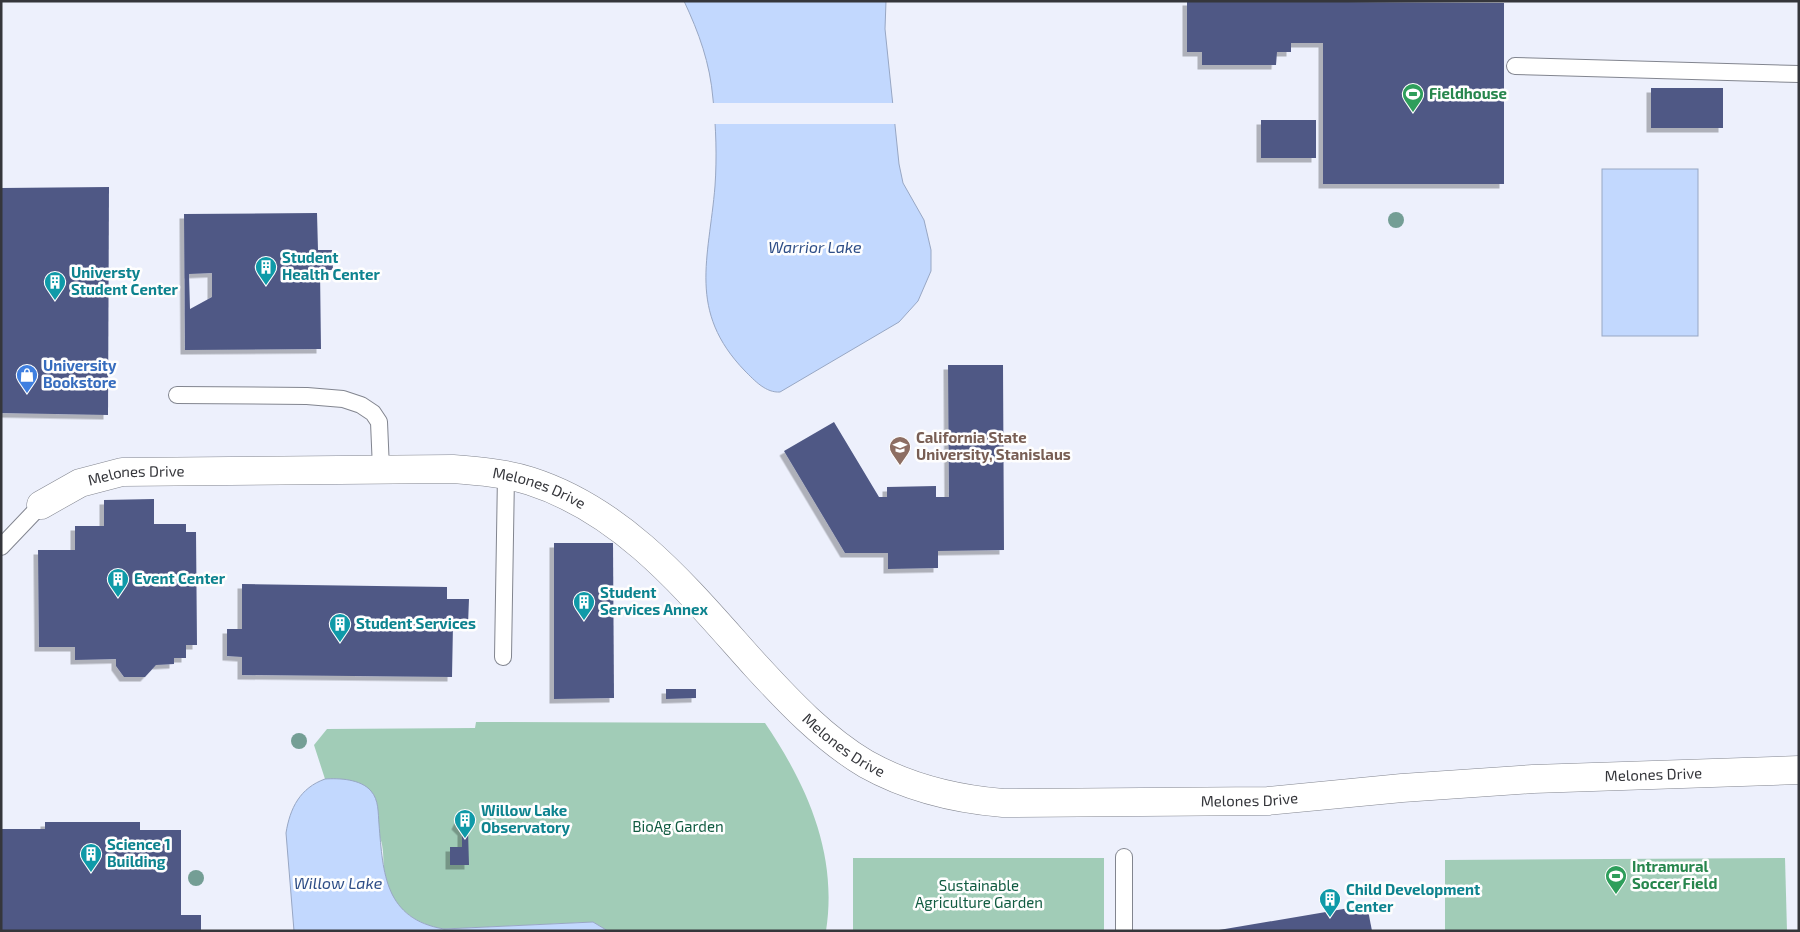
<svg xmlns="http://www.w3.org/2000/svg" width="1800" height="932" font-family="'Exo 2',sans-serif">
	<defs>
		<filter id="shadow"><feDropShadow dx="-4.5" dy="4.5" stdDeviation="0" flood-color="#0004"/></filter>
	</defs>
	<rect width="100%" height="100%" fill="#edf0fc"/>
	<g fill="#a1ccb7">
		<path d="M476,722L765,723C807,785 838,854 826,931H608L593,922L444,929C411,924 388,903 384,869C383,860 384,847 380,838C373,822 349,794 337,779H325L314,745L327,729L475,728Z"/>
		<rect x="853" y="858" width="251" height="73"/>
		<polygon points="1785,858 1787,931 1445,931 1445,860"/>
	</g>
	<g fill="#c2d8fe" stroke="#98a7c4">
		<path d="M684,1H886L885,29L899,164L903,183L924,220L931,250V271L918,301L899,322L780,392C766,393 755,381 745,371C687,311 709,259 715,186C717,157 716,127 713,99C710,63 699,33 684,1Z"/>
		<rect x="1602" y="169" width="96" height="167"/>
		<path d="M325,779C339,778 361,779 371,791C379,800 378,813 379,824C383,874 385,919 444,929L593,922L608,931H294L286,833C290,808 300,788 325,779Z"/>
	</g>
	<polygon fill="#edf0fc" points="711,103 895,103 897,124 712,124"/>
	<g fill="#505985" fill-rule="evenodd" filter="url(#shadow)">
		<polygon points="1187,1 1504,3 1504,184 1323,184 1323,43 1291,43 1291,52 1277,52 1276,65 1202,65 1202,52 1187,52"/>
		<rect x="1651" y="88" width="72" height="40"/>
		<rect x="1261" y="120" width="55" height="38"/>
		<polygon points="109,187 108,415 1,413 1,188"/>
		<path d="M317,213L318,250H332L333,270H320L321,349L185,350L184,214ZM212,273V297L190,309L189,274Z"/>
		<polygon points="948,365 1003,365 1004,550 938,551 938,568 888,569 888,553 845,553 784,451 834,422 879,497 887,497 887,487 936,486 936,497 949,497"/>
		<polygon points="154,499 154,524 186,524 186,532 196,532 197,645 186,645 186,658 174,658 174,664 156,665 145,677 124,677 116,666 116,659 75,660 75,647 39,647 38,550 75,550 75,526 104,526 104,500"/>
		<polygon points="554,543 613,543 614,698 554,699"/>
		<polygon points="242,584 447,587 447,599 469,599 468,625 453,625 452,677 242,675 242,657 227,656 227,629 242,629"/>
		<polygon points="666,689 696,689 696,698 666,699"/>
		<polygon points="460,817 465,817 470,821 468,830 469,865 450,865 450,847 462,847 462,831 456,825"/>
		<polygon points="45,822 140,822 140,830 181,830 181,915 201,915 201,931 1,931 1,829 45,829"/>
		<polygon points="1367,905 1372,931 1219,931 1219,930"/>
	</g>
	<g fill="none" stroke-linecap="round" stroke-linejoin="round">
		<g stroke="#82858f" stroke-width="18">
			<g id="service">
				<polyline points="1515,66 1799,74"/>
				<polyline points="177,395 307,396 343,399 361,405 373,413 379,422 381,469"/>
				<polyline points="1,547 41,505"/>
				<polyline points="503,657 506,475"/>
				<polyline points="1124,931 1124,857"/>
			</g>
		</g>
		<g stroke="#82858f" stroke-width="29">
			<g id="minor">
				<path id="s1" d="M41,505L80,483L122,472L452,469C478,471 505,473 530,481C627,512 691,594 756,666C789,702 824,739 866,764C909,788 955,799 1003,803L1268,801L1402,788L1533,779L1799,770"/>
			</g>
		</g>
		<use href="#service" stroke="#fff" stroke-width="16"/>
		<use href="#minor" stroke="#fff" stroke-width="28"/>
	</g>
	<g fill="#749e95">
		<circle cx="1396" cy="220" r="8"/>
		<circle cx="299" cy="741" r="8"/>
		<circle cx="196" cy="878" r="8"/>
	</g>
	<defs>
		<g id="stadium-pin" transform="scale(1.125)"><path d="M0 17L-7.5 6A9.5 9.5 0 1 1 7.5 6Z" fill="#2e9e5b" stroke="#fefefe"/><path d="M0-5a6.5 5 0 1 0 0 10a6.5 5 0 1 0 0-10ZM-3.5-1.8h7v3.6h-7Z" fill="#fff"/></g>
		<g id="building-pin" transform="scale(1.125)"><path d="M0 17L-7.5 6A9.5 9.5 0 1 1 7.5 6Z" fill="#0f9aa8" stroke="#fefefe"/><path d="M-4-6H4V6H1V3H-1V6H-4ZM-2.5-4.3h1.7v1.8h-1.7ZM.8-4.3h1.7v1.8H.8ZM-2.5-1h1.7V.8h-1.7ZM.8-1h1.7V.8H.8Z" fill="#fff"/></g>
		<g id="shop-pin" transform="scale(1.125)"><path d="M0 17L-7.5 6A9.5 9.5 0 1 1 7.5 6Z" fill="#3f7fe0" stroke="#fefefe"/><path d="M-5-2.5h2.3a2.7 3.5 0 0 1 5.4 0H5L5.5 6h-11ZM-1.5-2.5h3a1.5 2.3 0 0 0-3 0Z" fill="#fff"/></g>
		<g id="university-pin" transform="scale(1.125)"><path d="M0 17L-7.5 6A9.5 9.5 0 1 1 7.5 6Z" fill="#8d6e63" stroke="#fefefe"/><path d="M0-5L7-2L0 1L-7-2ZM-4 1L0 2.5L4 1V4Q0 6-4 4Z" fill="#fff"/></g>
	</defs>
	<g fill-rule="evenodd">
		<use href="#stadium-pin" x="1413" y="94"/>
		<use href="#building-pin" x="266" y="267"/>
		<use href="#building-pin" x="55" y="282"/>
		<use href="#shop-pin" x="27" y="375"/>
		<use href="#university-pin" x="900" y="447"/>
		<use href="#building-pin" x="118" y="579"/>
		<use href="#building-pin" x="584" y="602"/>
		<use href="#building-pin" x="340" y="624"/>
		<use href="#building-pin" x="465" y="820"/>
		<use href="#building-pin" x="91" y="854"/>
		<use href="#stadium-pin" x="1616" y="876"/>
		<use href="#building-pin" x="1330" y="899"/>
	</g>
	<g text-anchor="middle" stroke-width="5" stroke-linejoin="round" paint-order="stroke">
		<g font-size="15" font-weight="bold" fill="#27864d" stroke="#fefefe" text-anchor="start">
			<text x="1429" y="99">Fieldhouse</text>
			<text x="1632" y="872">Intramural<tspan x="1632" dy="17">Soccer Field</tspan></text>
		</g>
		<g font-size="15" font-weight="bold" fill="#0d838f" stroke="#fefefe" text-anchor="start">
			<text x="282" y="263">Student<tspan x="282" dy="17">Health Center</tspan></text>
			<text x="71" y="278">Universty<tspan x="71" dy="17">Student Center</tspan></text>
			<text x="134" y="584">Event Center</text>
			<text x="600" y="598">Student<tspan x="600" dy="17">Services Annex</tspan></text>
			<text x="356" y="629">Student Services</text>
			<text x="481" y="816">Willow Lake<tspan x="481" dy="17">Observatory</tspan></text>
			<text x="107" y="850">Science 1<tspan x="107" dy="17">Building</tspan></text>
			<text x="1346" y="895">Child Development<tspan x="1346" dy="17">Center</tspan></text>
		</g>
		<g font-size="15" font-weight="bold" fill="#366cbe" stroke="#fefefe" text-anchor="start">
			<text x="43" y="371">University<tspan x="43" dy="17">Bookstore</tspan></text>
		</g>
		<g font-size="15" font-weight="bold" fill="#785e54" stroke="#fefefe" text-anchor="start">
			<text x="916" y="443">California State<tspan x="916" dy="17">University, Stanislaus</tspan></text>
		</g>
		<g font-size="15" fill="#35363b" stroke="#fefefe">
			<text dy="5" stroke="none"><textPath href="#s1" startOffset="102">Melones Drive</textPath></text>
			<text dy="5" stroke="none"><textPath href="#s1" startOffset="508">Melones Drive</textPath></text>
			<text dy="5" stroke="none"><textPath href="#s1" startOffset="912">Melones Drive</textPath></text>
			<text dy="5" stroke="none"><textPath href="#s1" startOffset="1736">Melones Drive</textPath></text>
			<text dy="5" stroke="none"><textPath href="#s1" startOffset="1331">Melones Drive</textPath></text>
		</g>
		<g font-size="15" fill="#115b41" stroke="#fefefe">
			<text x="678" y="832">BioAg Garden</text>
			<text x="979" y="891">Sustainable<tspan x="979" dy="17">Agriculture Garden</tspan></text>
		</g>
		<g font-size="16" font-style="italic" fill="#2e4e87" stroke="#fefefe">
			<text x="815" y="253">Warrior Lake</text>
			<text x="338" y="889">Willow Lake</text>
		</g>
	</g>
	<rect width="1800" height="932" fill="none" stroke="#35363b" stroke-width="5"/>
</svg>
